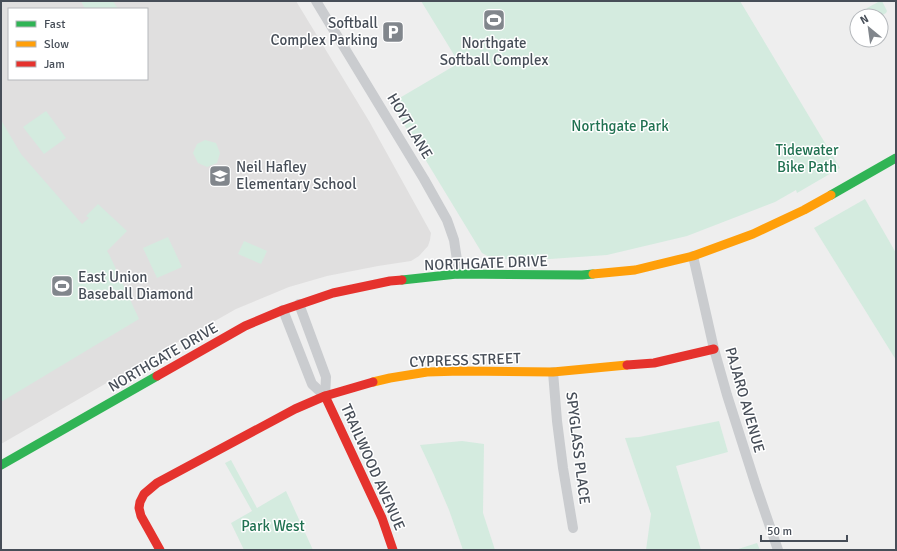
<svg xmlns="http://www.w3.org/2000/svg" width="897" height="551" font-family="Signika,sans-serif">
	<rect width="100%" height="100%" fill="#eee"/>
	<path fill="#e0dfdf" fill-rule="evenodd" d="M1,1H296L369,121L431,233L430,240L428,246L419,256L411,261L378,266L327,276L289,287L236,309L162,351L1,444ZM9,9H147V79H9Z"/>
	<g fill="#d4ebdf">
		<polygon points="81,1 113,1 118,9 85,9"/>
		<polygon points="421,1 740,1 840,168 797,193 796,190 775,202 687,236 607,255 550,259 507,259 491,258 482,253 391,103 459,63"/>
		<polygon points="880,1 882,1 887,11 886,13 881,16 869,16 866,10 867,8"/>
		<polygon points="46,111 66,138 44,154 23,127"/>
		<polygon points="1,120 21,154 82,224 89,218 86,216 98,204 127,231 107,251 109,254 139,319 1,402"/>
		<polygon points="205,140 216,143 220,153 217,163 207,167 198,163 193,153 197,144"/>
		<polygon points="865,199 896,253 896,360 814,228"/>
		<polygon points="168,237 182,267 157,278 143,248"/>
		<polygon points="244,241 267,251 261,264 238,254"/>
		<polygon points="719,421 728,452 676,466 701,550 646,550 651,514 625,438 639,437"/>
		<polygon points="462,441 484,444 483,513 495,550 463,550 449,510 434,475 420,445"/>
		<polygon points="231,460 257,508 286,491 313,550 244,550 231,523 252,511 225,463"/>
		<polygon points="757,543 760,550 735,550"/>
	</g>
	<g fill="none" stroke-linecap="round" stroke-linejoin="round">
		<g stroke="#cacccf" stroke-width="10">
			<polyline points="316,1 424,179 447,220 454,240 457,260 457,274"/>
			<polyline points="693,256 714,349 727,395 756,486 778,550"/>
			<polyline points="299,304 326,377 325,396"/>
			<polyline points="283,310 312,384 325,396"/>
			<polyline points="553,372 557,421 563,468 573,528"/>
		</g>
		<g stroke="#30b455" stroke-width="9">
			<polyline points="831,195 896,158"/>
			<polyline points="402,280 457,274 582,275 593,274"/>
			<polyline points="1,465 157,376"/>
		</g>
		<g stroke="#ff9f0a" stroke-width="9">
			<polyline points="593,274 635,270 693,256 753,234 804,210 831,195"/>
			<polyline points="373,382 390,378 427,372 461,371 553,372 627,365"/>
		</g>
		<g stroke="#e5322d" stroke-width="9">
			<polyline points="627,365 654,363 714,349"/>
			<polyline points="157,376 245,326 283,310 333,293 390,281 402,280"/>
			<polyline points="325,396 382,518 393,550"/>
			<polyline points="160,550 141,516 139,508 140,502 144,494 157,483 295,409 325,396 373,382"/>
		</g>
	</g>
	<defs>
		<g id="stadium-square" transform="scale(1.15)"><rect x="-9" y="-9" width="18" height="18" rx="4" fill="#81868c" stroke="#fff"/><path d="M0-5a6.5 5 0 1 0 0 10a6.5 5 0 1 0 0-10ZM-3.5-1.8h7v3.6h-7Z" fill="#fff"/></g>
		<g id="parking-square" transform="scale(1.15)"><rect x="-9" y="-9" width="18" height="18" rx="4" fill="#81868c" stroke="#fff"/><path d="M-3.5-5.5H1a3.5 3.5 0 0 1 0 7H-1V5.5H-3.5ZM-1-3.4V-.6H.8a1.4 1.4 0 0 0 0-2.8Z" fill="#fff"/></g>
		<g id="school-square" transform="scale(1.15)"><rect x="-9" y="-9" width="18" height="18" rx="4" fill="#81868c" stroke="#fff"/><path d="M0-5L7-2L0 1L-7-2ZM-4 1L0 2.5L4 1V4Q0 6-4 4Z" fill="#fff"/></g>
	</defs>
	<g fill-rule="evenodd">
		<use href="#stadium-square" x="494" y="20"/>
		<use href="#parking-square" x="393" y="32"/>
		<use href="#school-square" x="220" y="176"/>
		<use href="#stadium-square" x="62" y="286"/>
	</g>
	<g text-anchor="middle" stroke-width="3" stroke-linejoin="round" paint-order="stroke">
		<g font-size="15" fill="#474e58" stroke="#fff" text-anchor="start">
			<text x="378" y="28" text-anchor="end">Softball<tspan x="378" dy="17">Complex Parking</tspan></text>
			<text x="494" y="48" text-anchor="middle">Northgate<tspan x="494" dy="17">Softball Complex</tspan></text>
			<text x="236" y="172">Neil Hafley<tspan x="236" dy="17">Elementary School</tspan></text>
			<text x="78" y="282">East Union<tspan x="78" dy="17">Baseball Diamond</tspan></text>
		</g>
		<g font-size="15" fill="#474e58" stroke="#fff">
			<text transform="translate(410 126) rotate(59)" y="5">HOYT LANE</text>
			<text transform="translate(486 263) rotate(-2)" y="5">NORTHGATE DRIVE</text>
			<text transform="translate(163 357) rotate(-30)" y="5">NORTHGATE DRIVE</text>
			<text transform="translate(465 360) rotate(-2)" y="5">CYPRESS STREET</text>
			<text transform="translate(745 400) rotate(74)" y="5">PAJARO AVENUE</text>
			<text transform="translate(578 448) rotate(83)" y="5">SPYGLASS PLACE</text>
			<text transform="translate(373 467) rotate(66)" y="5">TRAILWOOD AVENUE</text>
		</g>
		<g font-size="15" fill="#207151" stroke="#fff">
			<text x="620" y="131">Northgate Park</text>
			<text x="807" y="155">Tidewater<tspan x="807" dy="17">Bike Path</tspan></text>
			<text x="273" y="531">Park West</text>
		</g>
	</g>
	<rect width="897" height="551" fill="none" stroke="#474e58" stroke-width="4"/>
	<rect x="8" y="8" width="140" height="72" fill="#ffffff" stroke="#b5b8bc"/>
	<rect x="16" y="21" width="20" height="6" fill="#30b455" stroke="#b5b8bc"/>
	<text x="44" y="28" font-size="12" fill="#474e58">Fast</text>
	<rect x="16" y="41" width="20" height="6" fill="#ff9f0a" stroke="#b5b8bc"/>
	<text x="44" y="48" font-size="12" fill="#474e58">Slow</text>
	<rect x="16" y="61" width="20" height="6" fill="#e5322d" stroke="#b5b8bc"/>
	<text x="44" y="68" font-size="12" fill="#474e58">Jam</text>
	<g transform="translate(869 28) rotate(331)"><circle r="19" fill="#ffffff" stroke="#b5b8bc"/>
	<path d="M0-3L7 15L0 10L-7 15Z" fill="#81868c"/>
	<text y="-6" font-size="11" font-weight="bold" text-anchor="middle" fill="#474e58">N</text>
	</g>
	<path d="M761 535v6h86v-6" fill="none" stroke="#474e58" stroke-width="2"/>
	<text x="767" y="535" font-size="12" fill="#474e58" stroke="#ffffff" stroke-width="3" paint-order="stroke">50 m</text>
</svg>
